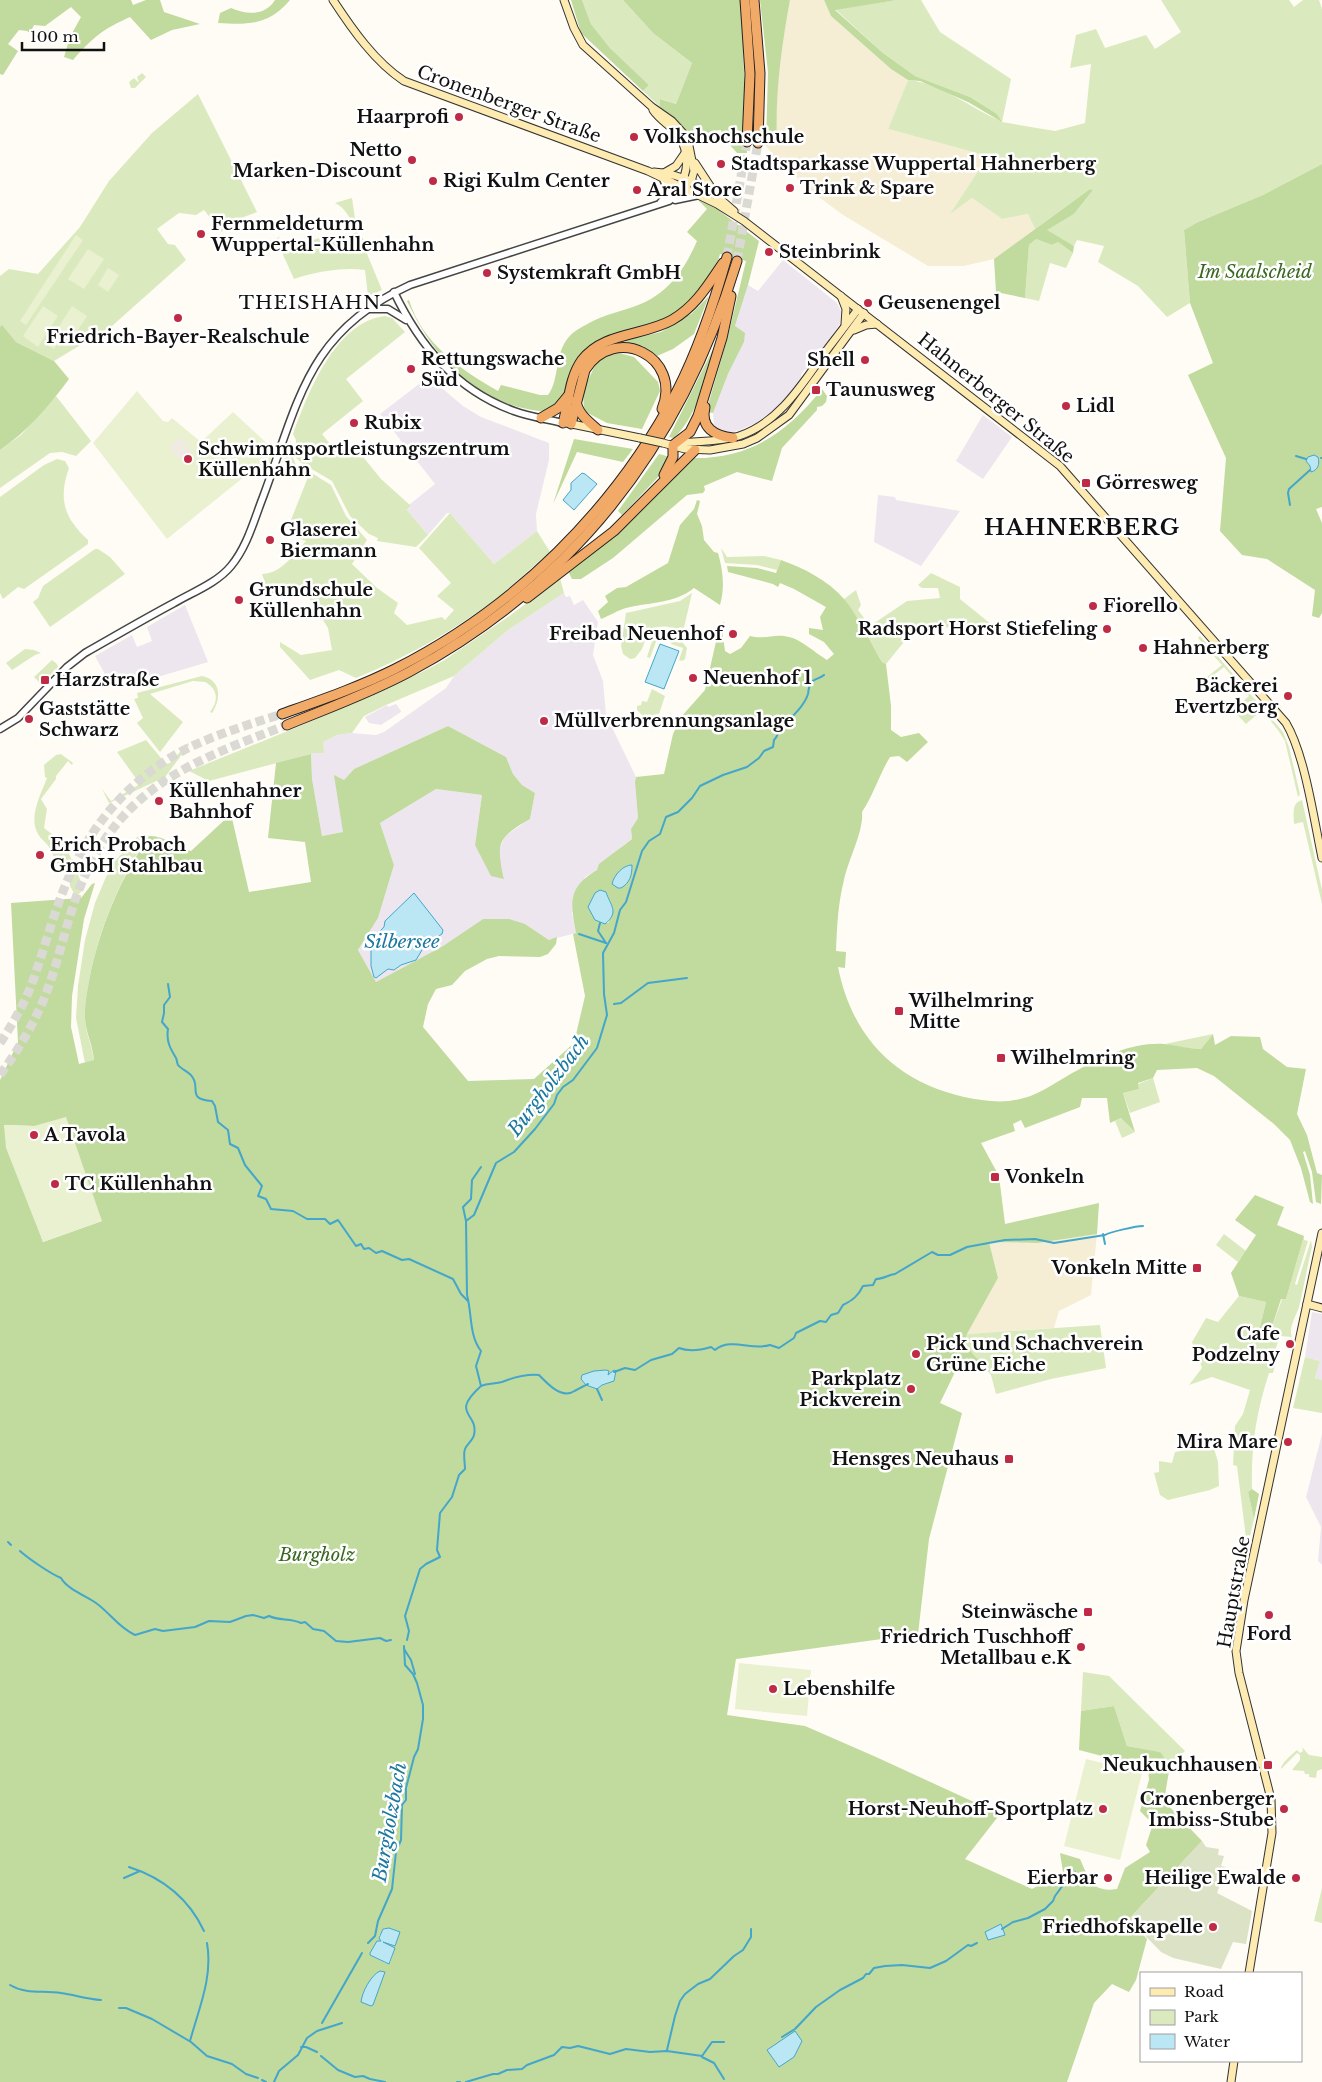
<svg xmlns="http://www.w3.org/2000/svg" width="1322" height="2082" font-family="'Libre Baskerville',serif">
	<rect width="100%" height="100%" fill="#fffcf5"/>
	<g fill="#ede6ef">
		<polygon points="783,260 837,303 841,311 840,324 808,369 805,369 801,375 801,378 780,405 756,423 740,430 727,434 718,430 714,425 713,413 728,374 744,342 735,326 748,285 758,291"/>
		<polygon points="432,374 443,389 463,406 481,417 549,443 549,460 536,514 537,531 494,564 450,513 447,513 428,535 407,510 411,507 409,505 435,484 380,414"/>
		<polygon points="983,415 1012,437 983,479 956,461"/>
		<polygon points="878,495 895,497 896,500 960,511 921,566 874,542"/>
		<polygon points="564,593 566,597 570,596 574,605 583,600 598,622 593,655 603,681 606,715 636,777 635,782 638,818 631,829 632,839 622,846 597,870 585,877 572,913 576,933 549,940 525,924 483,919 443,946 376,982 358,950 378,918 394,865 380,823 436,789 482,795 475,845 504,878 498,853 505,836 530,819 535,793 522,785 513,774 506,757 448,726 354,769 344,780 344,832 322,836 312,779 311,754 315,753 323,742 337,735 352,733 376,735 384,732 446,688 454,676 508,630"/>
		<polygon points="185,605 208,662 121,688 112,687 95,656 132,635 137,647 152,641 147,627"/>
		<polygon points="396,704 401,711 401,712 381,725 369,723 365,717 387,705 388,707"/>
		<polygon points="1312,1312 1322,1314 1322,1380 1315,1378 1320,1361 1305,1357"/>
		<polygon points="1322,1434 1322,1565 1318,1561 1321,1527 1306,1497"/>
	</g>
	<g fill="#f5eed5">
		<polygon points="790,0 824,0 831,16 891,69 908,80 888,129 988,156 951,213 972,198 1002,219 1028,214 1035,229 994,259 964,266 928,266 843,215 812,192 773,155 766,146 777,144 775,102 783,39"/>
		<polygon points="1097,1234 1091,1295 1059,1311 1054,1328 967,1334 998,1278 989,1242 1038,1243"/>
	</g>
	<g fill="#daeabe">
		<polygon points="582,0 623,0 653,33 692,63 676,104 661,99 660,107 643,91 649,85 610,48 591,24"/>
		<path d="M897,0H921L940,32L1011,79L1002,122L1055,131L1085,123L1091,64L1070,68L1076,35L1096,29L1105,48L1146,35L1155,49L1181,32L1161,0H1289L1294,7L1303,0H1319L1322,9V164L1263,195L1198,222L1184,230L1190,303L1167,317L1138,286L1098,262L1104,246L1077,240L1074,246L1046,230L1074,214L1093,190L1090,189L1035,229L1028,214L1002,219L972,198L950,214L988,156L888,129L908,80C942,83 971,109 1001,121L997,114L970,97L915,76L883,53L835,9Z"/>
		<polygon points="142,73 146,77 135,88 131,88 129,82 134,78 139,83 137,77"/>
		<polygon points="198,94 257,212 241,218 221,232 204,210 196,215 179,213 157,229 168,244 175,245 186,260 112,326 54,361 16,342 2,326 0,327 0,276 9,269 38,274 80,227 109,181 152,133"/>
		<path d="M352,198L357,232L370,247L365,249L382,290L368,296L365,270C342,267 316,272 294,279L276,239L280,236L278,239L284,250L319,238L321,245L346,239V235L355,233V228H353C351,218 345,208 335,203Z"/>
		<polygon points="1036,239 1052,245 1058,242 1073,253 1066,268 1050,263 1039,301 1025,298 1029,245"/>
		<path d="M385,316L392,318L405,332L346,379L363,401L322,434L341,458L355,447L381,479L411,506L407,510L428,535L416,547L377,541L378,538L369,534L350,516L332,481L303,464L295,457L296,440L293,434C308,393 335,322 385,316Z"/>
		<polygon points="56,396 91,441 76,456 62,452 50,453 0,488 0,450 21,435"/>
		<polygon points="291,440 291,453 296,465 285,459"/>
		<path d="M57,459L65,461L69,468C58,499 64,518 88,540V544L24,589L18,587L3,599L0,593V497L44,465Z"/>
		<path d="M310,472L331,485L346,516L367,540L352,564L377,588L398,603L394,613L407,625L442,617L445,620L454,610L437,596L451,583L419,548L450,513L494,564L537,531L550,552C532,567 515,583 497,598C454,631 405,658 356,678L339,670L310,680L280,647V642L301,655L332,650L328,628L301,585L269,594L262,574C281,574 294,554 306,541L295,537L296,534L287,530Z"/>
		<polygon points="721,548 727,557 764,556 781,560 777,570 757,565 725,563"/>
		<polygon points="95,549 98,549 110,557 125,574 50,627 33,602 38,598 43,586"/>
		<polygon points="931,573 960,587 960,599 1002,633 1000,635 992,627 965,625 912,632 886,664 882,662 844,599 856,590 861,605 858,610 870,626 907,601 940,598 938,588 922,588 918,585"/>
		<polygon points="560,578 564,593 508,630 454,676 386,705 364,716 352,733 337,735 323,742 324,753 315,753 209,781 189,771 300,726 422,672 443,661 508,617"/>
		<path d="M692,593L683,632L679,638L687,648L685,659L682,661L679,660L683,648L671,644L674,636L679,637V632C669,625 661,625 649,630L642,649L635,658L630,659L623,654L621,646L626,613L680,601Z"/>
		<polygon points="659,633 671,636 670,638 667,637 665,641 657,639 650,658 647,657 654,635"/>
		<polygon points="1200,636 1283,732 1289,747 1300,794 1298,797 1285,741 1278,730 1262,710 1246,724 1233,710 1249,696 1224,667 1207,680 1207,677 1222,665 1198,638"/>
		<polygon points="25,649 34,650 41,653 35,655 12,670 6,663"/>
		<polygon points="52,660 57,664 58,667 41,684 34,677"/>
		<path d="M202,676C222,680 221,700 212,713L210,712C219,701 218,689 205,682L193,681L150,694L183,722L160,752L137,723L143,718L134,699L138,698L137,693Z"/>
		<polygon points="652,689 665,696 659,714 644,717 637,710 637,706 641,705 642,701 647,702"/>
		<polygon points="146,740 166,764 170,763 188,743 189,745 165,777 109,803 102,789 111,801 140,784 117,752"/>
		<path d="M61,754L73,763L72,765L68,761L56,776V779L41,799L47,809L44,828L65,844L84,889L76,897L70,886V876C56,867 57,862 50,849C47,842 41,840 38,834C28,817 41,794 47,778L45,777L44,765L56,755Z"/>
		<path d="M1302,800L1322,890V904L1303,822L1294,824C1294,814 1291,803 1302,800Z"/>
		<path d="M139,835L145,841C118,883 98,932 89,981C87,994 84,1007 85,1019C86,1033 92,1047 94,1060L85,1063L76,1018L78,986L85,940L95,903L106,877L115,861Z"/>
		<polygon points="1213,1034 1201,1049 1184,1048 1165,1044"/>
		<polygon points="1153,1078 1160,1102 1130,1113 1123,1093 1139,1089 1138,1084"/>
		<polygon points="1121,1118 1135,1132 1122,1138 1115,1121"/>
		<polygon points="1224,1234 1246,1251 1238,1262 1216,1245"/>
		<path d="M1304,1236V1240L1308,1241L1295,1284L1297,1285L1311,1240L1312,1247C1307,1267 1304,1287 1299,1307C1296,1317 1288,1327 1292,1337L1280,1336L1272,1359L1276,1360L1273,1373H1269C1256,1414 1251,1445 1252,1489L1248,1492L1254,1519L1249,1540L1246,1538L1237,1466L1233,1465L1235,1426L1243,1414L1250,1390L1212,1377L1189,1385L1202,1368L1192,1342L1206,1318L1218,1322L1239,1296L1266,1302L1258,1335L1268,1338L1282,1299H1286Z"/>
		<polygon points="1100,1325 1106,1368 1051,1379 996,1394 991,1375 964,1344 967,1334"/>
		<polygon points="1305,1357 1320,1361 1315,1378 1322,1380 1322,1413 1293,1408"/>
		<polygon points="1213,1445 1218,1462 1219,1486 1210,1490 1168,1500 1160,1495 1154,1473 1159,1472 1159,1461 1172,1463 1175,1452"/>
		<polygon points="1083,1672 1109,1676 1185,1751 1170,1765 1159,1752 1127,1746 1114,1706 1081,1711"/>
		<path d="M1302,1747L1309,1755L1322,1757V1769L1317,1771L1316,1778L1309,1777V1774H1305L1304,1771L1292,1770L1300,1760V1755L1297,1753L1281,1769V1767C1285,1760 1291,1755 1297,1750L1300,1753L1303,1751Z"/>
		<polygon points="1322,1888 1322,1923 1314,1921"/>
	</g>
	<g fill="#c1da9e" fill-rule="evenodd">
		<path d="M0,0H131L133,5L146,0H160L164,12L200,24L172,30L151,40L130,17C103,29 92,38 73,60L64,57L70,37L81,17L71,7L45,26L34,25L30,33L27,31L19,30L8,44L18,51L3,75L0,74Z"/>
		<path d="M275,0H290C269,25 249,25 218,23L220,13L231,8C247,15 265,16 275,0Z"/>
		<polygon points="571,0 582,0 591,24 610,48 649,85 643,91 581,33"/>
		<polygon points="623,0 740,0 742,18 747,153 737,153 722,136 721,130 712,131 695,143 675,119 660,107 660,99 676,104 692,63 653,33"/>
		<path d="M760,0H790C781,49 775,94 777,144L766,146L768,72Z"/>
		<polygon points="824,0 897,0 835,10 883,53 915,76 970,97 997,114 1002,122 968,102 920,81 908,80 891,69 831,16"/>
		<polygon points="1322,164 1322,507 1316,509 1322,523 1322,613 1319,618 1312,616 1315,590 1267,559 1242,555 1220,531 1226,458 1188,375 1213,363 1190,303 1184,230 1198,222 1263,195"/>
		<polygon points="1090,189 1093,190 1074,214 1047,230 1074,246 1073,253 1058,242 1052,245 1036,239 1029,245 1025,298 996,292 994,259"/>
		<path d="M698,200L717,209L759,241L748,285L735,326L745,333L744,342L728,374L713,413L706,412L728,336L746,261L720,254L715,270L701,292L668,319L604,340L568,384L562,398L548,412C478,407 435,360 407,301L409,300C422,343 461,370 498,391L501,385L540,395H548C560,379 554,355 568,338C574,330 584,326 593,321C609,313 627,310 643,303C671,290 685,268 697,241L687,232L707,209Z"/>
		<polygon points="709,296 694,334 673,349 657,356 643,346 623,341 661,332 691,314"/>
		<path d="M2,325L16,342L54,361L69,379C49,406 28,431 0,450V327Z"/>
		<path d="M713,349C705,379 698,415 674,438L669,437Z"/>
		<polygon points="619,353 634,357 658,382 660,391 642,429 607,423 584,411 583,391 596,363 602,357"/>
		<path d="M822,389L827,396L826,402L822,406L817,407V410L782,448L772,481L737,472L704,486L705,490L703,493L687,495L613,558L581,579H572L568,571L689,458C748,460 786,434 822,389Z"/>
		<polygon points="574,439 633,449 623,462 577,452 553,504"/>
		<polygon points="659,454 670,457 660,475 622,515 618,511"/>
		<path d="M697,500L700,501L697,514L702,526L704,540L714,552L718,553C723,570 725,588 720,605L694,588C674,604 650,602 626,608C618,610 609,616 601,619L598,611L608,602L605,596L617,588L626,587L668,563L680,525L694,509Z"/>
		<path d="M781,560C803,568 828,580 844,599C857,614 871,644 882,662L886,664L891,706V730L901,737L919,733L928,742L907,762L899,756L890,757C879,775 874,794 862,812C864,831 848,860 844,880C838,903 837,927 836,951L846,952L845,968L838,967C852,1037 895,1081 964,1097C984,1101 1004,1104 1024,1098C1041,1094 1062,1078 1078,1070C1103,1056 1134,1042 1164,1044C1176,1045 1189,1049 1201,1049L1213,1034L1215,1045L1231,1036L1260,1037L1263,1049L1287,1067L1306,1069L1297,1114L1307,1135L1317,1173L1322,1175L1321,1204L1316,1202L1312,1172L1305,1151L1303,1152L1310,1175L1313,1204L1310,1202L1301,1168L1290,1140L1274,1124L1214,1076L1197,1068L1157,1070L1153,1078L1138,1083L1139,1089L1123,1093L1135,1132L1121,1118L1110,1123L1107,1098H1082L1080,1107L1025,1128L1021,1120L1013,1124L1015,1131L981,1143L999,1176L1005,1224L1099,1203L1097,1234L1038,1243L989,1242L998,1278L967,1334L964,1344L981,1363L955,1372L940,1403L962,1413L929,1539L918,1634L736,1659L727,1715L805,1726L876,1757L1000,1814L965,1859L1032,1889L1063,1872L1060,1853L1080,1859C1089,1879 1092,1893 1117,1889L1125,1868L1150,1852L1146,1845L1153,1824L1140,1811L1149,1780L1148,1768L1079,1750L1081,1711L1114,1706L1127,1746L1160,1752L1170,1765L1164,1801L1202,1841L1129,1919L1147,1939L1136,1980L1129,1992L1112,1984L1094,2003L1067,2082H0V1080L18,1042L11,903L81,898L92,884L95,883L84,919L72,996L71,1027L79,1064L94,1060C93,1046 86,1033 85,1019C84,1006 87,993 89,981C99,929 120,879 149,836C163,835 176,847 191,851L231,814L249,892L311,882L305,842L268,838L276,763L311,754L312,779L322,836L343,832L334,775L344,780L354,769L448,726L506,757L513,774L522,785L535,793L530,819C497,838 496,843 504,879L491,876L475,845L482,795L436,789L380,823L394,865L378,918L358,950L376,982L443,946L483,919H509L525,924L549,940L557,937L556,944L548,954L540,957L499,956L487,959L465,971L452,985L436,989L428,1004L423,1027L468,1081L534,1079L574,1043L585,996L573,934L576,933C570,902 568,887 597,870L599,864L632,839L631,829L638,818L635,782L636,777L664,774L673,734L681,717L705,690L720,624L724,622L726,627L722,629L725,651L730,654L741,648L750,636C764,640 775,633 789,637C800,639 817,654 827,660L834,654L824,642L809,634V628L823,630L820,617L826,607L794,589L780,583L778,587L773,584L728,572L727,566L757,568L776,573ZM588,907L612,916L608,923L594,917ZM4,1125L34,1126L102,1221L43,1242ZM598,1371L604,1372L608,1375L614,1371V1378C607,1387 597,1386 586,1385L581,1379L582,1375ZM384,1928L393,1929L394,1946L380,1940L379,1936ZM395,1948L390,1963H386L370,1955Z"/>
		<polygon points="1255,1195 1284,1207 1277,1225 1304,1236 1286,1299 1281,1299 1268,1339 1258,1335 1266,1302 1239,1296 1231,1273 1256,1235 1235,1220"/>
		<polygon points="1252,1489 1259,1494 1254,1519 1248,1492"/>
	</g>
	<polygon fill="#dce2c5" points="1202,1841 1206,1847 1219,1849 1218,1855 1224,1856 1221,1866 1226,1867 1217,1893 1252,1911 1246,1944 1233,1942 1221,1969 1173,1958 1161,1952 1129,1919"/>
	<g fill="#eaf1d0">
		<polygon points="76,235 83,240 26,325 20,321"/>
		<polygon points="88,249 104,259 84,289 68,279"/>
		<polygon points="108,268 119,275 108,292 98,285"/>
		<polygon points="43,306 58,316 38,347 23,336"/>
		<polygon points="72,306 87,316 67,347 59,342 54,349 47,345"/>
		<polygon points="137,391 163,421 168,422 172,418 201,442 233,412 274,450 267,472 259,468 250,472 167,539 93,443"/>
		<polygon points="66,1117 102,1221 43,1242 6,1148 4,1125 34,1126"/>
		<polygon points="739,1663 811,1670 807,1716 735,1709"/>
		<polygon points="1086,1759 1142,1773 1120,1860 1064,1846"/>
	</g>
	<polygon fill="#f0ebe2" points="183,439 188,442 182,447 183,448 190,445 190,452 186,457 178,458 173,453 171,446 176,440"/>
	<g fill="#bbe7f5" stroke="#43a6ca">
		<path d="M1314,455L1318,457C1320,464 1318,470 1311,472L1310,466L1306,461L1308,457Z"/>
		<polygon points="582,473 585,474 597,484 574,510 563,500 571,490 571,483"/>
		<polygon points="660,644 679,651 664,689 645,682"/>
		<path d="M632,865C632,875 630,883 621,888H618L612,884C614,875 623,865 632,865Z"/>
		<path d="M600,890L606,892C610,905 620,912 605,924L595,920L588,907L595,893Z"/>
		<polygon points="414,893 443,930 442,934 425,945 416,960 401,965 394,970 388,969 376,978 374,977 371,966 371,946 375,943 376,935 384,927 385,921"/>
		<polygon points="606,1370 609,1371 608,1375 614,1370 616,1371 614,1381 602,1385 597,1389 586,1385 581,1379 582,1375 594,1371"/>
		<polygon points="1001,1924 1005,1935 988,1940 985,1932"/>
		<polygon points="389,1928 400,1932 395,1946 383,1942 395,1948 389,1964 370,1955 370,1953 377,1941 381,1941 379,1938 383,1929"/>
		<path d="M380,1971L385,1972L373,2005L371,2006L361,2002C362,1992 371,1975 380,1971Z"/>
		<polygon points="795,2031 802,2041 794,2057 779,2067 767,2050"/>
	</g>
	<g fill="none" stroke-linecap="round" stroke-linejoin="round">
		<g stroke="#43a6ca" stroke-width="2">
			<polyline points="1296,456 1306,459"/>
			<polyline points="1321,458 1322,458"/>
			<polyline points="1290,505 1288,493 1289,489 1310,470"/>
			<polyline points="600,923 598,931 606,943"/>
			<polyline points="579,934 606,943"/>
			<path d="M168,984L170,997L164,1005V1013L162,1022L168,1029C166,1041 170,1048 176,1058C177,1060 177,1063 178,1065C182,1070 190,1072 193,1078C200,1089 187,1099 212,1101L215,1106L218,1122L228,1130L230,1144L238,1148L245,1165L262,1186L258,1196L266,1199L271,1209L293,1211L307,1219H325L330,1224L338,1220L356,1246L361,1244L364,1249L369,1248L376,1253L382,1251L402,1260L409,1259L453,1279L461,1294L468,1301"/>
			<polyline points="614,1004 621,1003 648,983 687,978"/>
			<polyline points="466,1221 463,1207 471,1199 472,1180 481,1167"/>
			<polyline points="1103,1234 1105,1244"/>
			<path d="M614,1372L625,1368L635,1370L651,1360L672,1354L679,1348C689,1352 701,1350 711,1347L715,1350C731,1337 752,1351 770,1345L779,1348L794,1338L796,1333L820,1321L826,1322L831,1315L838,1313L843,1305C853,1300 858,1296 863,1286L873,1285L876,1279C883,1279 888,1275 895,1274L932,1252L938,1255H950L967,1247L1005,1240L1035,1239L1054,1243L1105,1235C1110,1232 1136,1226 1143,1226"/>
			<path d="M481,1386C488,1383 495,1384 502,1382C512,1378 527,1374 539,1375C546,1382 558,1396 570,1393C572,1393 583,1386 588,1384"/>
			<polyline points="597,1389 602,1400"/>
			<polyline points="8,1542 11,1545"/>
			<path d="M20,1551C29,1559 51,1574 61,1578C67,1589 86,1596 96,1603C110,1613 119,1628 135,1635L155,1629L163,1631L195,1627L209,1621L230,1622L246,1616L253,1615L264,1618L269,1616C279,1621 291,1618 301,1623L305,1622L313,1629L324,1631L336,1641L348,1642L380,1638L386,1641L391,1640"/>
			<path d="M407,1640L409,1631L405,1616L420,1569L426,1564L440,1557L437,1550L440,1513L452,1497L459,1475L465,1469C465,1463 463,1454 465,1449C467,1444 473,1440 474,1435C479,1412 449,1415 481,1386L476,1366L481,1351C469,1336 472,1313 467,1295L466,1221L474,1215L496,1163L514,1152L535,1129L554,1104L557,1095L563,1087L573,1080L597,1048L607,1015L604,994L603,953L614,933L620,910L626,902L642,851L649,841L660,834L666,817L678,812L692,798L700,786L723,775L747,767L759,758L764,751L773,747L774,740C778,736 778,732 782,727C790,718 804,707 808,694C809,689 808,687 811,683C814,678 820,679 824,675"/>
			<polyline points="404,1649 411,1660 415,1674"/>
			<path d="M129,1867C163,1878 189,1899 204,1931"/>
			<polyline points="124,1878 140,1871"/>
			<polyline points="1002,1929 1013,1922 1028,1918 1045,1909 1053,1901 1055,1896 1069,1877 1075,1872"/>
			<polyline points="368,1943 375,1936 378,1921 392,1889 396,1852 401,1840 402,1805 406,1800 406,1788 414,1757 418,1749 423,1719 423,1705 417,1683 413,1674 405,1665 404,1646"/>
			<path d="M10,1985C27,1995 43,1990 61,1993C75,1995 87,1999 101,2000"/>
			<polyline points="119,2008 126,2008 152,2019 191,2042 207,2056 232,2064 246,2074 258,2078"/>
			<polyline points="322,2023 362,1953"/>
			<polyline points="782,2037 795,2029 816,2007 840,1990 863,1978 866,1974 869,1974 874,1968 885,1966 902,1965 930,1968 946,1961 968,1945 971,1946 977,1943"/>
			<path d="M190,2041C199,2008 213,1977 207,1943"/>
			<polyline points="301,2047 306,2047 317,2052"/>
			<polyline points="667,2050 675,2016 680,2001 685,1994 698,1984 710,1979 734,1956 743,1950 751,1937 751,1929"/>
			<polyline points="321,2056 338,2070 350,2075 355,2077 363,2076 370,2079 385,2082"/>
			<polyline points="702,2057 714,2063 724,2079"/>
			<polyline points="262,2080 266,2082"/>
			<polyline points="274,2082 279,2071 298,2055 307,2038 317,2031 342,2023"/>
			<polyline points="457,2082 460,2082"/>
			<polyline points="466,2082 493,2074 498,2074 507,2070 522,2069 527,2065 554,2055 562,2047 570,2048 578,2046 610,2054 626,2049 650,2052 667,2051 702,2056 712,2042 724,2042"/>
		</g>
		<g stroke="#dbd9d3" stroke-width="9" stroke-dasharray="9 4.5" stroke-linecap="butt">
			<polyline points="727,257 747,142"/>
			<polyline points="737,261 758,143"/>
			<path d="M0,1043C12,1025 23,1006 31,986C44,951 53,914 68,879C91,824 133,776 186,749C217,734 250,724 282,714"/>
			<path d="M0,1075C18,1050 34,1024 45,996C59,961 66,922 80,887C121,786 193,761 287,725"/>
		</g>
		<g stroke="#444" stroke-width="9">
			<g id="tertiary">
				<polyline points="663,179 667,188 666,197"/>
				<polyline points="675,200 699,195"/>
				<polyline points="661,202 678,186"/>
				<path d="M394,292C420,346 456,390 514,411C530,417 547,419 563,423"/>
				<polyline points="370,309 388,309 406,320"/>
				<path d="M0,729L18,718L67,667L85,653C115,636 144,619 174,603C193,592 217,583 231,566C247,547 254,520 263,497C299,401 307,332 410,285L669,201L685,188"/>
			</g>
		</g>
		<g stroke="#333" stroke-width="9">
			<g id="secondary">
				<path d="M333,0C352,29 375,62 404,81L648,171L717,204L744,221L1060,466L1286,723C1305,755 1314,820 1322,858"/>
				<polyline points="564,0 574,28 583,45 652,107 672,121 683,133 689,146 694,171 692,178 685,188"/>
				<path d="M653,110C659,119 669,125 676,132C687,145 690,166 682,181"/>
				<polyline points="695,163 714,192"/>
				<path d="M654,172C686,174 711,190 734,211"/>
				<polyline points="664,173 676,166 685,153"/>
				<polyline points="841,296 846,309 845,324"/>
				<polyline points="854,330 866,325 877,324"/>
				<polyline points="567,423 640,438"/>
				<polyline points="663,443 685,449 710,450 743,444 757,438 789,415 864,313"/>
				<path d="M675,444C696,440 717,443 739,436C778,423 801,386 823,355C835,339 847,324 858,309"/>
				<polyline points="1307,1304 1322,1308"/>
				<polyline points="1249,1973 1272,1833 1271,1799 1239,1673 1236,1651 1244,1600 1322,1233"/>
				<polyline points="1231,2082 1234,2061"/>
			</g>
		</g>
		<g stroke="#222" stroke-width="11">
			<g id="trunk">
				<polyline points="745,0 750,74 747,142"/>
				<polyline points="754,0 760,73 758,143"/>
				<path d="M576,401C578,414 588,421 598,430"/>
				<path d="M705,407C700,428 715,436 733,438"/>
				<polyline points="541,418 558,408 568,396"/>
				<path d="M563,423C569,402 569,378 582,360C603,332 644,336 672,320C696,306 708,285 723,263"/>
				<path d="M571,424L585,370C615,323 683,357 662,409"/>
				<polyline points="664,475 673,457 673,445 690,432 698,416 722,338 731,296"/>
				<polyline points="527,598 614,531 695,450"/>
				<path d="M282,714C321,700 359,687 395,669C514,609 615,510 677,391C699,348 714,303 727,257"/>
				<path d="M287,725C328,708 370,693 409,672C576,582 683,441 737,261"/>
			</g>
		</g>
		<use href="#tertiary" stroke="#fff" stroke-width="6"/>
		<use href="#secondary" stroke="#fdebb2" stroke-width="7"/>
		<use href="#trunk" stroke="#f2aa68" stroke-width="9"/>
		<g stroke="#333" stroke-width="9" stroke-linecap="butt">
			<polyline id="secondary-bridge" points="640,438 663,443"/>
		</g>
		<use href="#secondary-bridge" stroke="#fdebb2" stroke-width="7"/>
	</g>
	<g fill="#bf2b45" stroke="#fff" stroke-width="2">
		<circle cx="459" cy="117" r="5"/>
		<circle cx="634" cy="137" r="5"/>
		<circle cx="412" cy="160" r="5"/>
		<circle cx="721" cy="164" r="5"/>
		<circle cx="433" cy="181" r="5"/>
		<circle cx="790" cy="188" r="5"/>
		<circle cx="637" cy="190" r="5"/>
		<circle cx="201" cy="234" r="5"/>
		<circle cx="769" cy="252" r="5"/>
		<circle cx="487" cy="273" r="5"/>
		<circle cx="868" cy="303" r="5"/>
		<circle cx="178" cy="318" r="5"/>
		<circle cx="865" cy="360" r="5"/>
		<circle cx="411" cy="369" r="5"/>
		<rect x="811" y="385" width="10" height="10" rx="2.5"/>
		<circle cx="1066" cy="406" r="5"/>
		<circle cx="354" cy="423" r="5"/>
		<circle cx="188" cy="459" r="5"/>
		<rect x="1081" y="478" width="10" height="10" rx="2.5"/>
		<circle cx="270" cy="540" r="5"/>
		<circle cx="239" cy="600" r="5"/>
		<circle cx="1093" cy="606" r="5"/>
		<circle cx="1107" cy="629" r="5"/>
		<circle cx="733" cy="634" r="5"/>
		<circle cx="1143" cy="648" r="5"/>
		<circle cx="693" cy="678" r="5"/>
		<rect x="40" y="675" width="10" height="10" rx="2.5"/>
		<circle cx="1288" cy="696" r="5"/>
		<circle cx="29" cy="719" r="5"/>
		<circle cx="544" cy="721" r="5"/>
		<circle cx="159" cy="801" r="5"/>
		<circle cx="40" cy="855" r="5"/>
		<rect x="894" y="1006" width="10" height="10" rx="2.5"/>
		<rect x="996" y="1053" width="10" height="10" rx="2.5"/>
		<circle cx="34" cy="1135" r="5"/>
		<rect x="990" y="1172" width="10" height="10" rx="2.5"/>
		<circle cx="55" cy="1184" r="5"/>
		<rect x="1192" y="1263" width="10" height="10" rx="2.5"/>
		<circle cx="1290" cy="1344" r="5"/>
		<circle cx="916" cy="1354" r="5"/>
		<circle cx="911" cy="1389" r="5"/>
		<circle cx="1288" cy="1442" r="5"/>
		<rect x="1004" y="1454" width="10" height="10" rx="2.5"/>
		<rect x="1083" y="1607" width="10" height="10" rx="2.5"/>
		<circle cx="1269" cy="1615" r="5"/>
		<circle cx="1081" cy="1647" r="5"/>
		<circle cx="773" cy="1689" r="5"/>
		<rect x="1263" y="1760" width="10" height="10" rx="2.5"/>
		<circle cx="1103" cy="1809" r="5"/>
		<circle cx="1284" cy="1809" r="5"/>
		<circle cx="1108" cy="1878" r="5"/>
		<circle cx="1296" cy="1878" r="5"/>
		<circle cx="1213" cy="1927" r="5"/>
	</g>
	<g text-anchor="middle" stroke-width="5" stroke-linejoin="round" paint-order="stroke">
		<g font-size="18" fill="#111" stroke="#fff">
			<text transform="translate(509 104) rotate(20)" y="6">Cronenberger Straße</text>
			<text transform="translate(996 398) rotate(39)" y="6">Hahnerberger Straße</text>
			<text transform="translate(1234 1592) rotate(-80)" y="6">Hauptstraße</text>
		</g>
		<g font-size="18" font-weight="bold" fill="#111" stroke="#fff" text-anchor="start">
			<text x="449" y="123" text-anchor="end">Haarprofi</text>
			<text x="644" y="143">Volkshochschule</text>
			<text x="402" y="156" text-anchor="end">Netto<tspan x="402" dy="21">Marken-Discount</tspan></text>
			<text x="731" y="170">Stadtsparkasse Wuppertal Hahnerberg</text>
			<text x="443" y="187">Rigi Kulm Center</text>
			<text x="800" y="194">Trink &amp; Spare</text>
			<text x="647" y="196">Aral Store</text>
			<text x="211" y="230">Fernmeldeturm<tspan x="211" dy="21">Wuppertal-Küllenhahn</tspan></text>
			<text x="779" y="258">Steinbrink</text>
			<text x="497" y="279">Systemkraft GmbH</text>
			<text x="878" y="309">Geusenengel</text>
			<text x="178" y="343" text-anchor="middle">Friedrich-Bayer-Realschule</text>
			<text x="421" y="365">Rettungswache<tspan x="421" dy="21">Süd</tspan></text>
			<text x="855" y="366" text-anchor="end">Shell</text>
			<text x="826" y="396">Taunusweg</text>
			<text x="1076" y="412">Lidl</text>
			<text x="364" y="429">Rubix</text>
			<text x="198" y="455">Schwimmsportleistungszentrum<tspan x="198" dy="21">Küllenhahn</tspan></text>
			<text x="1096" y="489">Görresweg</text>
			<text x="280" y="536">Glaserei<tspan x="280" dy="21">Biermann</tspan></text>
			<text x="249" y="596">Grundschule<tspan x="249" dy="21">Küllenhahn</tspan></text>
			<text x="1103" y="612">Fiorello</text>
			<text x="1097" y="635" text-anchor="end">Radsport Horst Stiefeling</text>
			<text x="723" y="640" text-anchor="end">Freibad Neuenhof</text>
			<text x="1153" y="654">Hahnerberg</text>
			<text x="703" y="684">Neuenhof 1</text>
			<text x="55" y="686">Harzstraße</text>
			<text x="1278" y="692" text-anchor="end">Bäckerei<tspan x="1278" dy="21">Evertzberg</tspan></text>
			<text x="39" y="715">Gaststätte<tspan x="39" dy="21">Schwarz</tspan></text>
			<text x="554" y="727">Müllverbrennungsanlage</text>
			<text x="169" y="797">Küllenhahner<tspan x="169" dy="21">Bahnhof</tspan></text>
			<text x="50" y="851">Erich Probach<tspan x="50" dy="21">GmbH Stahlbau</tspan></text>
			<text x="909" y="1007">Wilhelmring<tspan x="909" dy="21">Mitte</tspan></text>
			<text x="1011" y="1064">Wilhelmring</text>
			<text x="44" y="1141">A Tavola</text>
			<text x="1005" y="1183">Vonkeln</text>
			<text x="65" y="1190">TC Küllenhahn</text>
			<text x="1187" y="1274" text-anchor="end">Vonkeln Mitte</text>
			<text x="1280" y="1340" text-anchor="end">Cafe<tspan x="1280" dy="21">Podzelny</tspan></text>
			<text x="926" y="1350">Pick und Schachverein<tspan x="926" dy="21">Grüne Eiche</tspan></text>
			<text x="901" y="1385" text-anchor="end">Parkplatz<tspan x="901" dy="21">Pickverein</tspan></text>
			<text x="1278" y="1448" text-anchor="end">Mira Mare</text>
			<text x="999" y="1465" text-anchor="end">Hensges Neuhaus</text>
			<text x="1078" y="1618" text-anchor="end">Steinwäsche</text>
			<text x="1269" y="1640" text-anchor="middle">Ford</text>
			<text x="1071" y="1643" text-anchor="end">Friedrich Tuschhoff<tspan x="1071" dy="21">Metallbau e.K</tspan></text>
			<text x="783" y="1695">Lebenshilfe</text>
			<text x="1258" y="1771" text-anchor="end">Neukuchhausen</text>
			<text x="1274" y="1805" text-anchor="end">Cronenberger<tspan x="1274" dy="21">Imbiss-Stube</tspan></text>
			<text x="1093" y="1815" text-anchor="end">Horst-Neuhoff-Sportplatz</text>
			<text x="1098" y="1884" text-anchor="end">Eierbar</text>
			<text x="1286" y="1884" text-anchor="end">Heilige Ewalde</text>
			<text x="1203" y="1933" text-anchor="end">Friedhofskapelle</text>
		</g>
		<g font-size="18" font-style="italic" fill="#396821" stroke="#fff">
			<text x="1255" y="278">Im Saalscheid</text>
			<text x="317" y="1561">Burgholz</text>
		</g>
		<g font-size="19" letter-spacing="1" fill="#111" stroke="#fff">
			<text x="310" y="309">THEISHAHN</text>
		</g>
		<g font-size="19" font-style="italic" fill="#1b78a1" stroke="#fff">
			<text x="402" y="948">Silbersee</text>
			<text transform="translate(548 1085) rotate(-53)" y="7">Burgholzbach</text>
			<text transform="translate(389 1822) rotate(-80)" y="7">Burgholzbach</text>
		</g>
		<g font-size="22" font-weight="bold" letter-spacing="1" fill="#111" stroke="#fff">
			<text x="1082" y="535">HAHNERBERG</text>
		</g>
	</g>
	<rect x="1140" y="1972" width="162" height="90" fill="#ffffff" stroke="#a0a0a0"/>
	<rect x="1150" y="1988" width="25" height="8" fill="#fdebb2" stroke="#a0a0a0"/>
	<text x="1184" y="1997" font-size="15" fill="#111111">Road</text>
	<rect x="1150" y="2010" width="25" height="15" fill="#daeabe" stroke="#a0a0a0"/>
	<text x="1184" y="2022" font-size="15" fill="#111111">Park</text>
	<rect x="1150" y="2034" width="25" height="15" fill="#bbe7f5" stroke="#a0a0a0"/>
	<text x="1184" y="2047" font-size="15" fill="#111111">Water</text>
	<path d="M22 42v8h82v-8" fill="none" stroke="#111111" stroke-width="2.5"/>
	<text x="30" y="42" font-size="15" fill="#111111" stroke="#ffffff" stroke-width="4" paint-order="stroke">100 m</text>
</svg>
